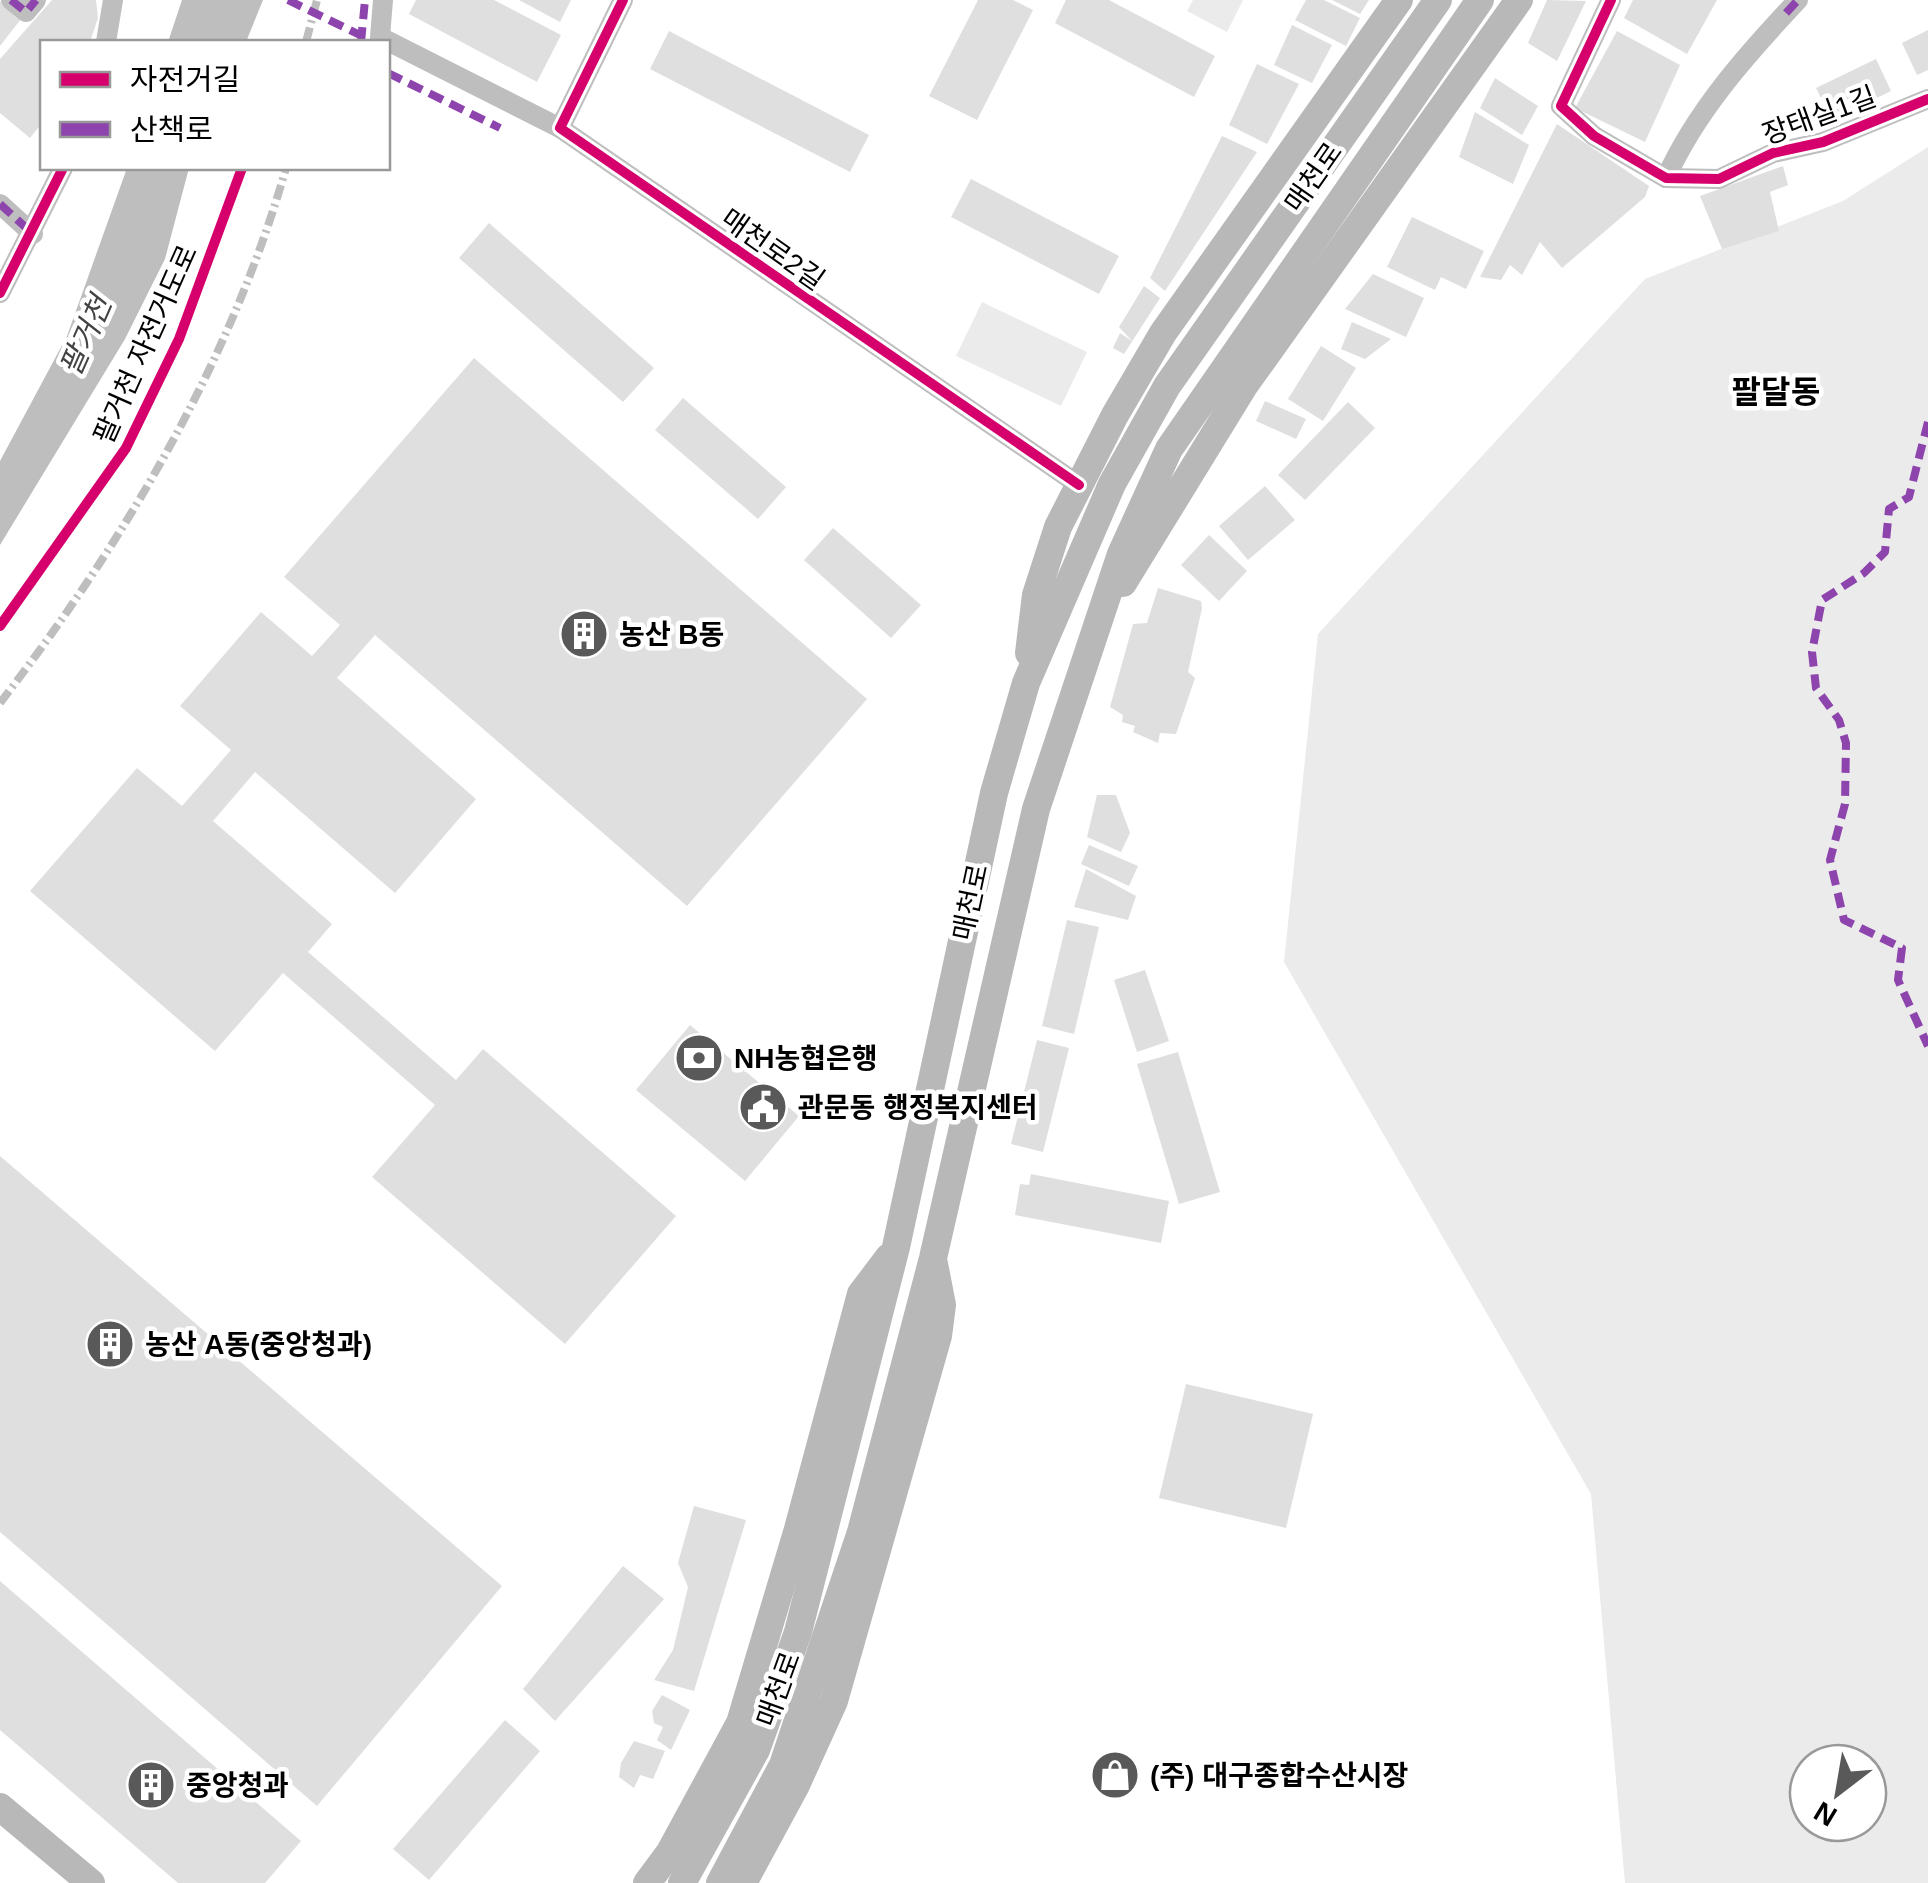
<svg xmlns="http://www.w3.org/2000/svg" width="1928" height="1883" font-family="Helvetica,'Noto Sans KR',sans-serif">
	<rect width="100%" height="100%" fill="#fff"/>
	<g fill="#ebebeb" fill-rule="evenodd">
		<polygon points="1193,0 1243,0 1227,32 1187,11"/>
		<path d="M1928,147V1883H1625L1591,1494L1284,962L1318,634L1645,279L1843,201ZM1808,1763H1868V1823H1808Z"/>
		<polygon points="982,302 1087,352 1061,406 956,356"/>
	</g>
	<g fill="#bebebe">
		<polygon points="182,0 263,0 246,42 168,42"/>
		<polygon points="127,168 189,168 165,259 125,339 0,545 0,461 67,336"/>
	</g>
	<g fill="#dfdfdf">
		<polygon points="52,0 96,0 98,18 90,42 42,42 42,123 30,138 0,113 0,59"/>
		<polygon points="416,0 494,0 561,35 537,82 409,14"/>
		<polygon points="519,0 571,0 560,22"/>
		<polygon points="978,0 1013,0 1033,10 977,120 929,96"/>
		<polygon points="1066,0 1109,0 1215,56 1194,97 1055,23"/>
		<polygon points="1306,0 1324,0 1360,18 1346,46 1295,20"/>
		<polygon points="1332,0 1369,0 1360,14"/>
		<polygon points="1547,0 1586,1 1557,61 1528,43"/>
		<polygon points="1633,0 1717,0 1687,54 1624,18"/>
		<polygon points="0,1 21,19 0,46"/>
		<polygon points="1292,25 1332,45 1312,83 1274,65"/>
		<polygon points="1928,30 1928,70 1917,75 1902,43"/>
		<polygon points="669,31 869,135 850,172 650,69"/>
		<polygon points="1617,31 1680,65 1645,142 1575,108"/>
		<polygon points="1876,59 1891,91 1832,120 1816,88"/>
		<polygon points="1257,64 1299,84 1267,144 1229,125"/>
		<polygon points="1495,78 1538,106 1522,135 1480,108"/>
		<polygon points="1475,112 1529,145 1513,184 1459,157"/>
		<polygon points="1557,124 1649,186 1645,197 1562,268 1540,242 1522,275 1510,265 1501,280 1480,277"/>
		<polygon points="1222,136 1257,152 1165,291 1150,278"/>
		<polygon points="1783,166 1788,185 1770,192 1779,231 1722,249 1700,196"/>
		<polygon points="971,179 1119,256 1099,294 951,217"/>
		<polygon points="1412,217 1484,251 1466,289 1441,277 1435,290 1387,267"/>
		<polygon points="489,223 654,368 623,402 459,258"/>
		<polygon points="1373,274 1424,298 1406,337 1345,309"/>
		<polygon points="1144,286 1160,298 1124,354 1113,348 1120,333 1132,341 1119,327"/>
		<polygon points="1352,322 1391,339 1365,359 1341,349"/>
		<polygon points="1321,346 1356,368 1323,421 1288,399"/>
		<polygon points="474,358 867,699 687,906 375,635 337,678 476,799 395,893 255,772 213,821 332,924 308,952 456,1080 483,1049 676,1216 565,1344 372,1177 435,1105 283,973 215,1051 30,891 137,768 182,806 231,750 180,706 261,612 312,656 340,625 284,577"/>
		<polygon points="683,398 786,487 758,519 655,430"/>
		<polygon points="1265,401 1306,419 1296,439 1256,421"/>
		<polygon points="1348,402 1375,428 1305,500 1278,475"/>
		<polygon points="1265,486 1295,520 1248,560 1219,526"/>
		<polygon points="833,528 921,605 891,638 804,560"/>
		<polygon points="1209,535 1247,571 1219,601 1181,565"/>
		<polygon points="1158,588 1201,601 1202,608 1188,672 1195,678 1176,734 1160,733 1158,743 1133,732 1135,726 1122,722 1123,715 1110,707 1133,624 1147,623"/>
		<polygon points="1097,795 1116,795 1130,833 1121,852 1087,837"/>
		<polygon points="1089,845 1138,866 1129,886 1081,864"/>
		<polygon points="1086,869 1136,896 1128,920 1074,907"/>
		<polygon points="1067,920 1099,927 1074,1034 1042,1026"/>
		<polygon points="1145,970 1169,1041 1137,1052 1114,980"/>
		<polygon points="690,1025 799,1116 745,1181 636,1090"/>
		<polygon points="1037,1040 1069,1048 1043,1152 1011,1144"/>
		<polygon points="1178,1052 1220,1192 1179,1204 1137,1064"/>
		<polygon points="0,1156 502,1586 317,1806 0,1532"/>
		<polygon points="1031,1174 1169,1201 1161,1243 1015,1215 1020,1184 1029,1185"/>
		<polygon points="1186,1384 1313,1414 1286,1528 1159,1498"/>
		<polygon points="694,1506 746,1520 694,1691 654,1680 673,1650 688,1587 678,1563"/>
		<polygon points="623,1566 664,1599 555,1721 523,1689"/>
		<polygon points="0,1581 301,1841 265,1883 178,1883 0,1730"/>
		<polygon points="662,1695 690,1710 671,1750 657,1740 663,1727 654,1723 652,1711"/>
		<polygon points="505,1720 540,1751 429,1880 393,1849"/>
		<polygon points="634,1741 665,1751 653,1779 640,1775 634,1788 619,1777 621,1763"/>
	</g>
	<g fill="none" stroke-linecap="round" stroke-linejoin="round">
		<g stroke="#bebebe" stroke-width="20">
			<polyline points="11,0 26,12 36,0"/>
			<polyline points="383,0 380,37 560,128"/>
			<polyline points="623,0 560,128 1079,485"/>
			<polyline points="1611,0 1561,106 1594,136 1666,178 1719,179 1773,153 1823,142 1928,99"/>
			<polyline points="106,42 113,0"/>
			<path d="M1666,178C1696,111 1748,53 1798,0"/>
			<polyline points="0,204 33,234"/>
			<polyline points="0,293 63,168"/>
		</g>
		<g stroke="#b8b8b8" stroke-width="28">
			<polyline points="1123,583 1244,386 1519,0"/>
			<polyline points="1029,653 1036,595 1058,527 1115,415 1163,333 1399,0"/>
			<polyline points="0,1807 91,1883"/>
			<polyline points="647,1883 670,1852 740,1723 798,1529 861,1294 889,1257"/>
			<polyline points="682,1883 756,1750 798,1632 896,1247 994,793 1026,683 1112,484 1167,386 1438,0"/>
			<polyline points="720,1883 783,1765 861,1532 933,1258 1036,809 1121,554 1169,449 1480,0"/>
			<polyline points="743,1883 796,1785 834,1701 938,1336 942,1305 934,1264"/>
		</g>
		<g stroke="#bebebe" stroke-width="8" stroke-dasharray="15 5 2.5 5" stroke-linecap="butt">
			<polyline points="306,42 317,0"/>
			<path d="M0,703C123,544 231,362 286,168"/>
		</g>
		<g stroke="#8e44ad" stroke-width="8" stroke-dasharray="15 8" stroke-linecap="butt">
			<polyline points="11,0 26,12 36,0"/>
			<polyline points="288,0 362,36"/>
			<polyline points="1786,13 1798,0"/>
			<polyline points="361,42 365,0"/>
			<polyline points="388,73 500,128"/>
			<polyline points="0,204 33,234"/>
			<polyline points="1928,422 1909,497 1889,509 1885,552 1864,573 1822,600 1812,652 1816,688 1839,720 1846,743 1845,804 1830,860 1844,920 1902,948 1898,980 1928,1046"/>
		</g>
		<g stroke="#fff" stroke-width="16">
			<g id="cycleway">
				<polyline points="623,0 560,128 1079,485"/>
				<polyline points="1611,0 1561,106 1594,136 1666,178 1719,179 1773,153 1823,142 1928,99"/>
				<polyline points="0,293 63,168"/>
				<polyline points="0,626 126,448 179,339 242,168"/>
			</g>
		</g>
		<use href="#cycleway" stroke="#d6006c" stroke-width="10"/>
	</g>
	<defs>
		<g id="building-disc" transform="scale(2.5)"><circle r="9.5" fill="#595959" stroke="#fff"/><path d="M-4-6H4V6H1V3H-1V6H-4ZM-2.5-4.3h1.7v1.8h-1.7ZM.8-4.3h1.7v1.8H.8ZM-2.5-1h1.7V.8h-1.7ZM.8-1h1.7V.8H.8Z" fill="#fff"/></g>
		<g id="bank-disc" transform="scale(2.5)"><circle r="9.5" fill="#595959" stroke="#fff"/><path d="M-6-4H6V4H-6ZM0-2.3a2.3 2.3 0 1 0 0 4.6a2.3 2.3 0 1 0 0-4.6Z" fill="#fff"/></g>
		<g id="civic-disc" transform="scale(2.5)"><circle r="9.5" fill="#595959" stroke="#fff"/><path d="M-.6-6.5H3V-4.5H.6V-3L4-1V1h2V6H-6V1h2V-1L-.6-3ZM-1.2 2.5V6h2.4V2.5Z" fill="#fff"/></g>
		<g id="shop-disc" transform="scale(2.5)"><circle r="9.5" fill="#595959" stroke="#fff"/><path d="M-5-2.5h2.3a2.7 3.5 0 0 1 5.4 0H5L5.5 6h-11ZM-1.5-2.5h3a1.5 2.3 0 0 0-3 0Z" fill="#fff"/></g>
	</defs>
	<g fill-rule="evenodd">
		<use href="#building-disc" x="584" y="634"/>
		<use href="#bank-disc" x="699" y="1058"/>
		<use href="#civic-disc" x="763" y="1107"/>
		<use href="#building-disc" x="110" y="1344"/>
		<use href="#shop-disc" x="1115" y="1775"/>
		<use href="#building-disc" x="151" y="1785"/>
	</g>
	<g text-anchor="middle" stroke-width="9" stroke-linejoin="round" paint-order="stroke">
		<g font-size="28" fill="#000" stroke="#fff">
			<text transform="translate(1819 115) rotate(-20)" y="10">장태실1길</text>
			<text transform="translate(1313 177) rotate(-55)" y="10">매천로</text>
			<text transform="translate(773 249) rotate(35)" y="10">매천로2길</text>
			<text transform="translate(145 344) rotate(-66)" y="10">팔거천 자전거도로</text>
			<text transform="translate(970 902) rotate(-78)" y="10">매천로</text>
			<text transform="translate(778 1689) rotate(-70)" y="10">매천로</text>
		</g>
		<g font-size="28" font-weight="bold" fill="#000" stroke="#fff" text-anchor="start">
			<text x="619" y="644">농산 B동</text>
			<text x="734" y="1068">NH농협은행</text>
			<text x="798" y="1117">관문동 행정복지센터</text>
			<text x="145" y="1354">농산 A동(중앙청과)</text>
			<text x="1150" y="1785">(주) 대구종합수산시장</text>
			<text x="186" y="1795">중앙청과</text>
		</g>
		<g font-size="30" font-style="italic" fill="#434343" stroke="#fff">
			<text transform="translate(86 336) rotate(-66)" y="10">팔거천</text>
		</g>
		<g font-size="32" font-weight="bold" fill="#000" stroke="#fff">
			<text x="1776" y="403">팔달동</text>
		</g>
	</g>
	<rect x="40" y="40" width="350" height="130" fill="#ffffff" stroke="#999999" stroke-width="2.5"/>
	<rect x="60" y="72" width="50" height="15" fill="#d6006c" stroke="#999999" stroke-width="2.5"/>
	<text x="130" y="90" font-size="30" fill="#000000">자전거길</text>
	<rect x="60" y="122" width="50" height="15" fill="#8e44ad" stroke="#999999" stroke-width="2.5"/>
	<text x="130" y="140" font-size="30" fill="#000000">산책로</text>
	<g transform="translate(1838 1793) rotate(211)"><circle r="48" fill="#ffffff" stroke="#999999" stroke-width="2.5"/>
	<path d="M0-8L18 38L0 25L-18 38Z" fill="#595959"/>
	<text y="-15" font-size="28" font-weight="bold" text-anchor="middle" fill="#000000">N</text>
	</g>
</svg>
